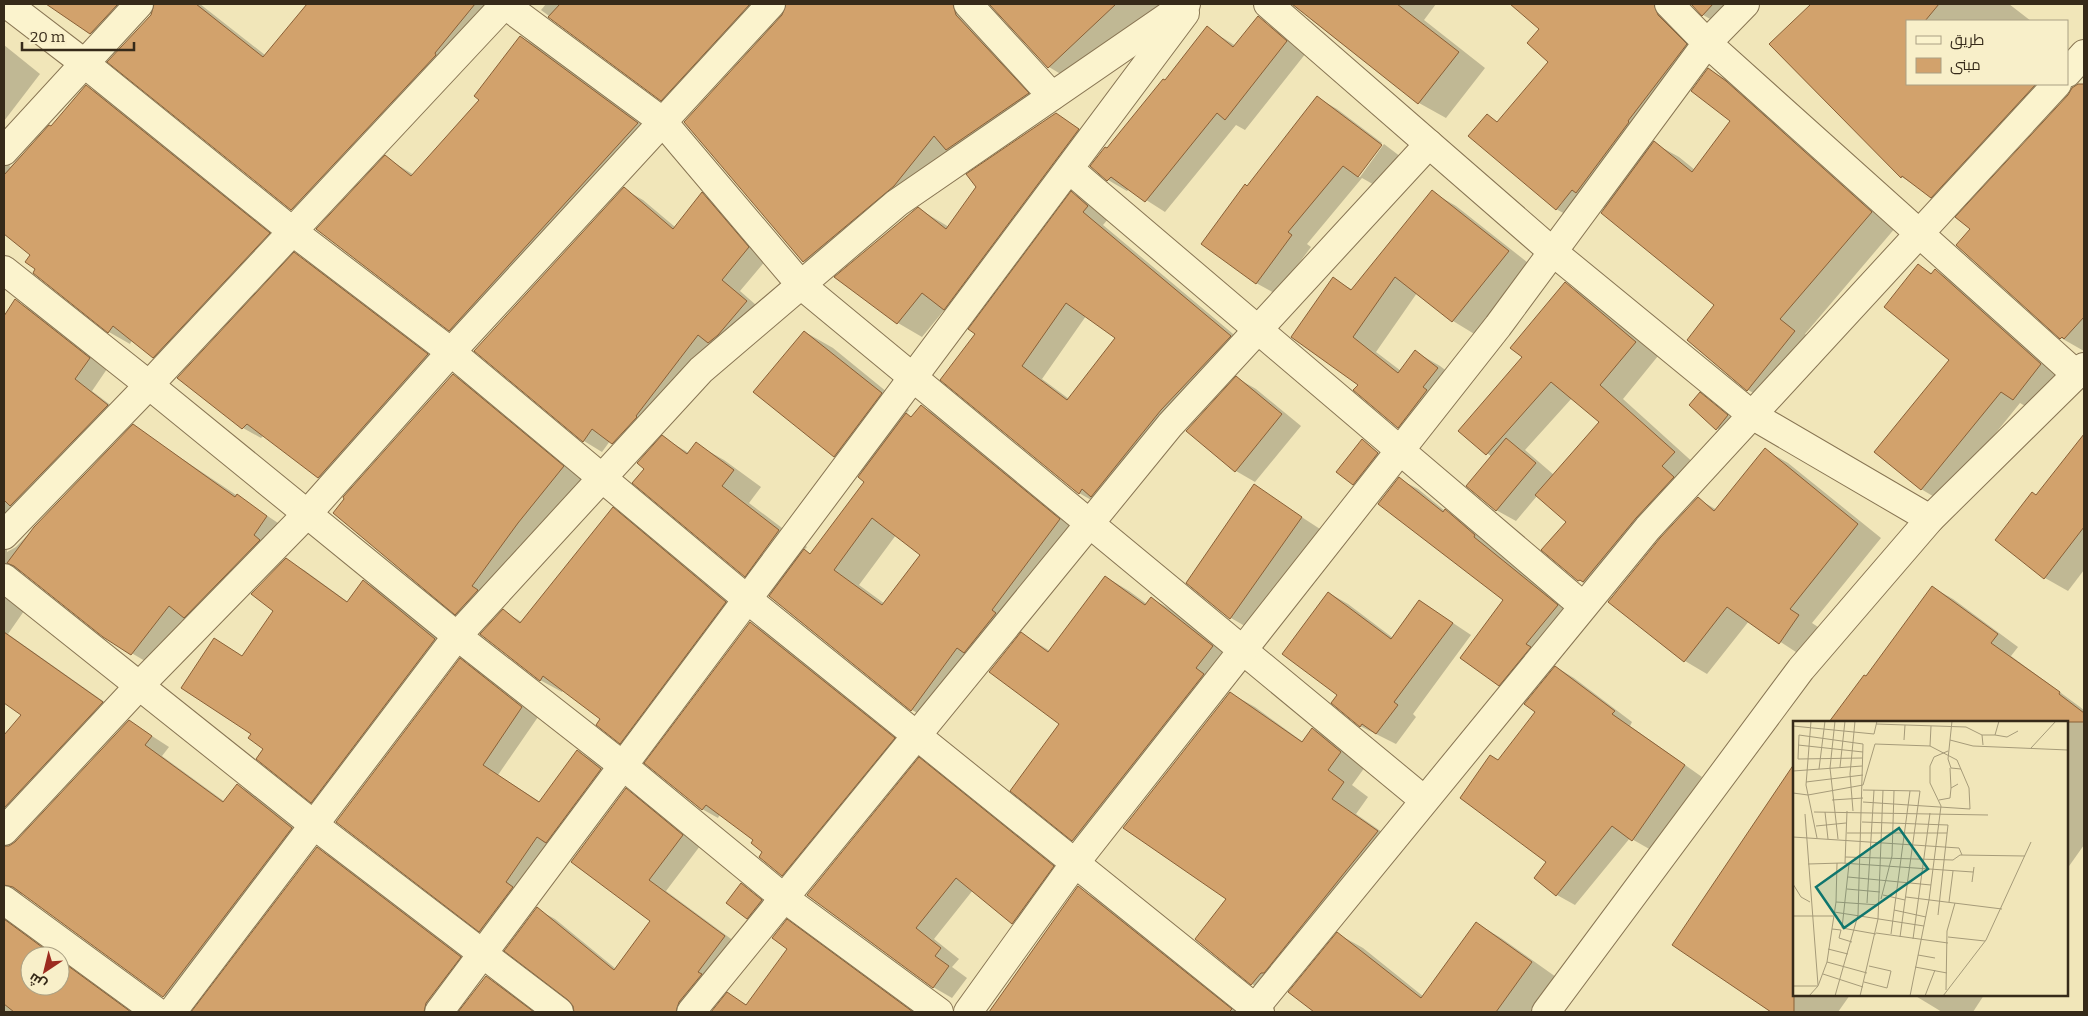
<svg xmlns="http://www.w3.org/2000/svg" width="2088" height="1016" font-family="Bitter,Cairo,serif">
	<rect width="100%" height="100%" fill="#f1e6b9"/>
	<g fill="#0003" fill-rule="evenodd">
		<polygon points="56,4 150,4 112,45 91,33 70,14"/>
		<polygon points="155,4 200,4 265,55 309,4 505,4 313,221 292,209 156,7"/>
		<polygon points="546,4 781,4 681,111 662,100 541,10"/>
		<polygon points="787,4 967,4 1047,105 824,273 804,261 685,122 784,15"/>
		<polygon points="991,4 1172,4 1084,88 1049,67"/>
		<polygon points="1324,4 1436,4 1424,20 1485,68 1446,118 1419,103 1312,20"/>
		<polygon points="1512,4 1692,4 1684,8 1712,60 1654,137 1655,138 1652,142 1679,157 1695,170 1731,121 1708,69 1734,84 1896,227 1805,334 1819,346 1773,404 1748,390 1716,305 1606,209 1599,205 1583,224 1556,209 1487,116 1498,122 1549,62 1541,29"/>
		<polygon points="1692,4 1752,4 1730,30 1703,15"/>
		<polygon points="1812,4 2009,4 2031,21 1907,21 1907,84 2064,84 1950,208 1902,177 1771,44"/>
		<polygon points="1257,19 1276,30 1306,53 1245,130 1236,125 1165,212 1129,189 1127,191 1108,180 1092,166 1165,81 1207,28 1236,46"/>
		<polygon points="521,37 540,48 656,135 469,341 450,330 385,157 414,175 480,99"/>
		<polygon points="4,45 40,74 4,121"/>
		<polygon points="2080,84 2084,86 2084,351 2061,338 1958,245 1972,229 2073,89"/>
		<polygon points="86,86 107,98 290,246 174,369 154,357 132,340 130,344 109,332 36,269 32,254 4,232 4,146 10,167 51,128"/>
		<polygon points="1318,98 1337,109 1382,143 1357,177 1360,177 1384,144 1401,157 1378,187 1362,178 1307,244 1311,247 1276,294 1256,283 1203,244"/>
		<polygon points="1056,114 1103,144 969,323 945,309 922,337 898,323 919,209 949,227"/>
		<polygon points="624,189 643,200 675,227 702,194 721,205 767,259 740,291 765,313 632,454 610,441 602,452 584,441"/>
		<polygon points="1432,192 1456,206 1532,266 1476,335 1453,321 1417,293 1376,352 1401,371 1416,352 1440,366 1461,382 1422,441 1398,427 1359,384 1333,279 1353,290"/>
		<path d="M1072,193L1092,205L1108,219L1103,225L1251,349L1100,505L1079,493L977,334ZM1086,316L1117,338L1069,399L1042,379Z"/>
		<polygon points="295,254 313,265 446,365 337,488 319,477 264,435 261,438 243,428"/>
		<polygon points="1919,266 1933,274 1936,271 1955,282 2060,376 2032,410 2020,403 1941,501 1921,489 1951,359"/>
		<path d="M1565,284L1588,297L1658,356L1623,399L1697,466L1602,594L1579,580L1567,522L1537,496L1516,521L1496,510L1492,457L1460,431L1524,357ZM1572,398L1601,422L1554,475L1525,450Z"/>
		<polygon points="16,301 33,311 107,369 92,391 125,416 7,541 7,552 16,547 133,426 284,527 202,627 186,617 150,664 103,636 24,572 17,573 24,611 8,634 120,713 24,816 4,803 4,737 23,715 4,701 4,319"/>
		<path d="M805,332L833,348L909,410L906,414L912,418L921,406L947,421L1084,534L937,724L912,710L774,592L745,576L646,469L662,437L689,453L696,444L724,460L761,487L749,503L807,547L804,550L811,555L866,482L863,473L834,456ZM896,535L922,555L885,604L859,585Z"/>
		<polygon points="453,375 472,386 582,478 538,534 475,625 456,614"/>
		<polygon points="1237,378 1256,389 1301,426 1255,482 1236,471"/>
		<polygon points="1700,394 1736,421 1726,434 1717,428"/>
		<polygon points="2084,436 2084,570 2068,591 2045,578 2036,496"/>
		<polygon points="1362,440 1387,459 1363,489 1354,484"/>
		<polygon points="1765,450 1788,463 1881,538 1812,623 1821,629 1802,656 1749,621 1707,674 1685,661 1698,499 1717,510"/>
		<polygon points="1399,479 1418,489 1445,511 1464,522 1493,546 1492,548 1576,617 1518,695 1499,685 1505,599"/>
		<polygon points="1254,486 1320,529 1250,629 1231,618 1187,583"/>
		<polygon points="613,509 634,521 747,615 642,755 621,743 601,719 563,690 562,692 540,680 503,611 522,622"/>
		<polygon points="286,560 304,570 348,602 363,581 381,591 452,650 330,812 312,802 253,733 243,657 275,610"/>
		<polygon points="1106,577 1129,591 1147,604 1151,598 1175,612 1236,660 1097,854 1073,840 1012,791 1061,723 1022,634 1050,651"/>
		<polygon points="1932,587 1953,599 2018,647 2011,656 2084,710 2084,845 2067,869 2067,722 1830,722 1865,677 1867,678"/>
		<polygon points="1329,593 1348,604 1393,638 1420,601 1471,635 1413,714 1416,717 1396,744 1360,726 1339,694"/>
		<polygon points="750,623 766,632 909,748 798,884 783,875 755,840 720,814 718,818 702,809"/>
		<polygon points="460,660 476,669 538,717 498,775 540,802 577,751 594,761 617,779 496,940 480,931 337,822"/>
		<polygon points="1556,667 1574,678 1632,722 1630,726 1702,777 1651,850 1630,838 1575,905 1557,895 1547,862 1499,761 1537,712"/>
		<polygon points="1230,693 1255,707 1303,742 1313,729 1337,744 1365,767 1352,785 1368,797 1356,814 1402,846 1276,998 1252,984"/>
		<polygon points="129,721 169,747 162,756 225,802 237,785 255,795 309,839 182,1007 164,996 25,894 17,895 8,918 13,924 56,956 30,956 30,986 60,986 60,959 133,1012 4,1012 4,866 34,826"/>
		<polygon points="919,759 938,770 1071,877 1031,933 1013,923 973,890 934,939 959,959 952,967 967,978 952,998 933,987 808,895"/>
		<polygon points="1783,782 1794,789 1794,995 1850,995 1838,1012 1773,1012 1674,944"/>
		<polygon points="626,790 644,800 700,846 666,891 742,947 697,1012 576,1012 537,909 555,919 616,969 652,921"/>
		<polygon points="317,848 335,859 478,968 445,1012 193,1012"/>
		<polygon points="741,884 771,906 757,923 747,918"/>
		<polygon points="1078,888 1100,901 1240,1012 989,1012"/>
		<polygon points="787,921 805,931 915,1012 713,1012 728,994 747,1005 789,949"/>
		<polygon points="1476,923 1501,938 1556,977 1531,1012 1316,1012 1290,992 1338,934 1363,948 1424,997"/>
		<polygon points="486,977 504,988 536,1012 460,1012"/>
		<polygon points="1914,995 1984,995 1973,1012 1942,1012"/>
	</g>
	<g fill="#d2a26c" stroke="#896037" fill-rule="evenodd">
		<polygon points="46,4 118,4 90,34"/>
		<polygon points="154,4 196,4 263,57 307,4 475,4 435,53 436,55 291,210 107,62 151,15"/>
		<polygon points="560,4 750,4 661,101 548,17"/>
		<polygon points="786,4 953,4 956,15 1029,93 946,150 934,136 894,186 803,262 684,122 782,15"/>
		<polygon points="989,4 1116,4 1048,68"/>
		<polygon points="1292,4 1397,4 1459,52 1418,104"/>
		<polygon points="1510,4 1654,4 1658,15 1687,44 1628,121 1629,122 1576,193 1572,190 1556,210 1468,136 1487,114 1497,122 1548,62 1527,43 1539,29"/>
		<polygon points="1691,4 1713,4 1702,16"/>
		<polygon points="1811,4 1939,4 1925,21 1907,21 1907,84 2036,84 1931,198 1902,176 1901,178 1769,44"/>
		<polygon points="1258,16 1287,41 1225,120 1217,113 1145,202 1111,177 1107,181 1090,166 1105,147 1107,148 1163,79 1165,80 1207,26 1233,47"/>
		<polygon points="520,36 638,123 449,331 316,229 385,155 411,176 479,100 474,96"/>
		<polygon points="1708,68 1726,81 1872,212 1780,319 1795,331 1747,391 1687,340 1714,305 1601,213 1654,141 1692,172 1730,121 1691,91"/>
		<polygon points="2078,84 2084,84 2084,317 2064,339 2062,337 2060,339 1956,245 1970,229 1955,217 2068,95 2072,88"/>
		<polygon points="86,85 270,233 153,358 113,326 108,333 33,273 35,269 25,262 30,255 4,234 4,175 49,125 51,126"/>
		<polygon points="1317,96 1382,145 1358,177 1343,166 1288,232 1292,235 1256,284 1201,244 1245,184 1247,186"/>
		<polygon points="1056,113 1079,129 944,310 922,293 897,324 834,277 918,207 946,229 976,187 966,174"/>
		<polygon points="624,187 673,229 702,192 749,247 722,280 747,301 718,335 708,343 698,335 636,416 637,417 612,444 592,429 583,442 474,351"/>
		<polygon points="1432,190 1509,251 1452,322 1395,277 1353,337 1398,373 1415,350 1438,368 1423,387 1427,390 1398,428 1353,390 1358,385 1291,337 1333,277 1351,290"/>
		<path d="M1071,191L1088,206L1083,212L1231,336L1161,410L1091,497L1082,489L1079,494L940,380L975,334L968,329ZM1066,303L1115,338L1067,400L1022,366Z"/>
		<polygon points="294,252 428,354 318,478 247,424 242,429 177,378"/>
		<polygon points="1918,264 1931,274 1935,269 2041,364 2013,400 2001,392 1921,490 1874,452 1949,360 1884,307"/>
		<polygon points="1565,282 1636,342 1600,385 1675,452 1662,466 1674,477 1636,518 1583,582 1580,580 1578,581 1541,550 1566,522 1535,495 1599,422 1551,382 1486,455 1458,431 1522,357 1510,348"/>
		<polygon points="15,299 90,358 75,379 108,405 10,506 4,500 4,316"/>
		<polygon points="804,331 882,393 834,457 753,392"/>
		<polygon points="453,374 564,466 518,523 472,586 478,590 455,615 333,513 344,499 343,497"/>
		<polygon points="1236,376 1282,414 1235,472 1186,431"/>
		<polygon points="1700,392 1728,415 1716,430 1689,405"/>
		<path d="M921,405L1060,519L992,610L996,613L964,653L957,648L911,711L769,596L804,549L810,554L864,482L858,477L906,413L911,417ZM872,518L920,555L882,605L834,570Z"/>
		<polygon points="133,424 235,497 237,494 267,516 254,535 260,540 184,618 169,606 131,655 103,637 14,566 7,563 34,527"/>
		<polygon points="2084,434 2084,527 2044,579 1995,540 2032,492 2036,495"/>
		<polygon points="662,435 687,454 696,442 734,470 722,486 779,530 745,577 632,483 644,469 637,463"/>
		<polygon points="1506,438 1536,463 1496,511 1466,486"/>
		<polygon points="1362,439 1378,453 1353,485 1336,472"/>
		<polygon points="1765,448 1858,524 1790,609 1799,615 1779,644 1727,607 1684,662 1608,602 1660,538 1698,497 1714,511"/>
		<polygon points="1399,477 1443,512 1445,509 1475,535 1474,537 1558,605 1526,644 1531,647 1499,686 1460,658 1503,600 1378,504"/>
		<polygon points="1254,484 1302,517 1230,619 1186,583"/>
		<polygon points="613,507 726,602 620,744 596,725 600,719 543,676 540,681 480,634 503,609 520,623"/>
		<polygon points="286,558 347,602 363,580 435,639 311,803 256,759 263,749 248,738 251,734 181,688 214,638 242,656 273,611 251,594"/>
		<polygon points="1105,576 1145,605 1151,597 1213,646 1196,668 1204,674 1072,841 1010,791 1059,724 989,672 1021,632 1048,652"/>
		<polygon points="1932,586 1998,634 1991,643 2060,692 2059,694 2084,713 2084,722 1829,722 1864,675 1866,676"/>
		<polygon points="1328,592 1391,639 1419,600 1453,623 1394,702 1398,705 1376,734 1362,724 1360,727 1331,703 1337,695 1282,654"/>
		<polygon points="750,622 895,738 782,876 759,857 762,852 751,843 753,840 706,805 702,810 644,763"/>
		<polygon points="4,632 103,702 4,808 4,735 21,715 4,703"/>
		<polygon points="460,658 522,707 483,765 539,802 577,750 601,769 546,843 537,837 506,882 513,887 479,932 336,822"/>
		<polygon points="1555,666 1615,711 1612,714 1685,765 1632,841 1612,826 1556,896 1534,878 1546,862 1460,798 1490,755 1498,760 1535,712 1524,704"/>
		<polygon points="1230,692 1302,742 1312,728 1341,752 1328,770 1344,782 1332,799 1378,831 1264,973 1261,973 1251,985 1195,939 1226,899 1123,828"/>
		<polygon points="129,720 152,736 145,745 223,802 237,784 292,828 163,997 13,887 4,885 4,846 9,846 15,842"/>
		<polygon points="919,757 1054,866 1012,924 956,878 916,928 941,948 935,956 949,966 933,988 807,895"/>
		<polygon points="1794,764 1794,1012 1771,1012 1672,945"/>
		<polygon points="626,788 683,835 649,880 725,936 698,972 702,974 679,1002 676,1012 574,1012 573,1006 568,1000 504,951 537,907 614,970 650,921 571,862"/>
		<polygon points="317,847 461,957 426,1003 424,1012 191,1012"/>
		<polygon points="741,883 762,900 747,919 726,903"/>
		<polygon points="1078,886 1232,1009 1229,1012 989,1012"/>
		<polygon points="4,919 54,956 30,956 30,986 60,986 60,960 131,1012 14,1012 4,1004"/>
		<polygon points="787,919 913,1012 711,1012 727,992 746,1005 787,949 772,938"/>
		<polygon points="1476,922 1532,962 1496,1012 1314,1012 1288,992 1337,932 1421,998"/>
		<polygon points="486,976 534,1012 458,1012"/>
	</g>
	<g fill="none" stroke-linecap="round" stroke-linejoin="round">
		<g stroke="#887553" stroke-width="30">
			<g id="street">
				<polyline points="7,4 84,63 292,231 451,352 747,599 1260,1012"/>
				<polyline points="504,4 662,121 801,285 1424,800"/>
				<polyline points="968,4 1052,96"/>
				<polyline points="1268,4 1553,252 1752,415 1930,519"/>
				<polyline points="1669,4 1707,43 2077,375"/>
				<polyline points="2067,73 2084,54"/>
				<polyline points="4,151 139,4"/>
				<polyline points="1069,169 1583,606"/>
				<polyline points="4,270 149,385 457,636 622,765 784,898 939,1012"/>
				<polyline points="4,535 149,385 505,4"/>
				<polyline points="4,578 314,825 559,1012"/>
				<polyline points="4,831 139,686 308,513 451,352 771,4"/>
				<polyline points="4,900 157,1012"/>
				<polyline points="1255,1008 1648,528 2057,84"/>
				<polyline points="172,1012 457,636 701,370 897,203 1186,4"/>
				<polyline points="439,1012 1185,13"/>
				<polyline points="691,1012 1170,425 1429,144"/>
				<polyline points="968,1012 1075,863 1498,326 1707,43 1745,4"/>
				<polyline points="1546,1012 1801,669 1930,519 2084,367"/>
			</g>
		</g>
		<use href="#street" stroke="#fbf3cd" stroke-width="28"/>
	</g>
	<g transform="translate(1793 721)">
		<rect width="275" height="275" fill="#f1e6b9"/>
		<path fill="none" stroke="#a69b79" stroke-width="1" d="M18,0L13,64L24,117M42,0L37,47L45,118M159,0L155,38L158,47L168,48M83,3L173,6L189,14L190,24M0,5L81,13L84,0M189,14H202L206,0M202,14L214,16L225,10M111,19L112,4M157,19L180,25L275,29M5,24L70,31M137,25L138,5M238,27L263,0M47,46L52,0M157,47L158,67M26,48L32,0M0,50L69,45M13,61L70,54M70,69L127,70L107,216M0,72L15,74L70,64L82,23L137,25L164,39L176,67L177,88L70,81M39,79L70,77M146,79L157,77L158,67L165,63M60,90L57,53L62,0M21,91L195,94M32,91L35,118M12,93L25,264M69,101L155,104L145,194M23,105L53,102M54,112H154M0,116L166,127L169,134M52,136L160,139L167,134L232,135M52,142L54,90M15,143L49,142L180,151M56,143L49,207L83,213M55,156L138,164M179,161L181,146M0,163L8,176L17,181M54,168L87,171M90,174L112,179M113,176L209,188M88,178L99,135L101,70M43,181L86,184M156,181L160,150M74,182L81,69M101,189L133,196M41,191L131,205M0,195H40M39,208L48,209L46,217L59,221M83,212L155,222M98,213L117,70M155,216L192,220M120,218L137,92M35,228L55,233M125,234L142,237M34,241L74,252M122,246L154,252M30,253L70,266M71,261L94,267L98,250L76,245M0,265H25M153,269L154,210L162,182M16,275L25,265L34,241L43,181L44,142M42,275L65,194L70,23L6,14L5,38L69,37M67,275L85,198L90,69M117,275L136,179L148,85L137,62V45L141,36L155,30M132,275L142,249M150,275L193,219L238,121"/>
		<path fill="#0f766e" fill-opacity="0.15" stroke="#0f766e" stroke-width="2.5" d="M106,107L135,148L51,207L23,166Z"/>
		<rect width="275" height="275" fill="none" stroke="#362a19" stroke-width="2.5"/>
	</g>
	<rect width="2088" height="1016" fill="none" stroke="#362a19" stroke-width="10"/>
	<rect x="1906" y="20" width="162" height="65" fill="#f8efc9" stroke="#aaa083"/>
	<rect x="1916" y="36" width="25" height="8" fill="#fbf3cd" stroke="#aaa083"/>
	<text x="1950" y="45" font-size="15" fill="#362a19">طريق</text>
	<rect x="1916" y="58" width="25" height="15" fill="#d2a26c" stroke="#aaa083"/>
	<text x="1950" y="70" font-size="15" fill="#362a19">مبنى</text>
	<g transform="translate(45 971) rotate(215)"><circle r="24" fill="#f8efc9" stroke="#aaa083"/>
	<path d="M0-4L9 19L0 12L-9 19Z" fill="#9c2b1f"/>
	<text y="-8" font-size="14" font-weight="bold" text-anchor="middle" fill="#362a19">ش</text>
	</g>
	<path d="M22 42v8h112v-8" fill="none" stroke="#362a19" stroke-width="2.5"/>
	<text x="30" y="42" font-size="15" fill="#362a19" stroke="#f8efc9" stroke-width="4" paint-order="stroke">20 m</text>
</svg>
